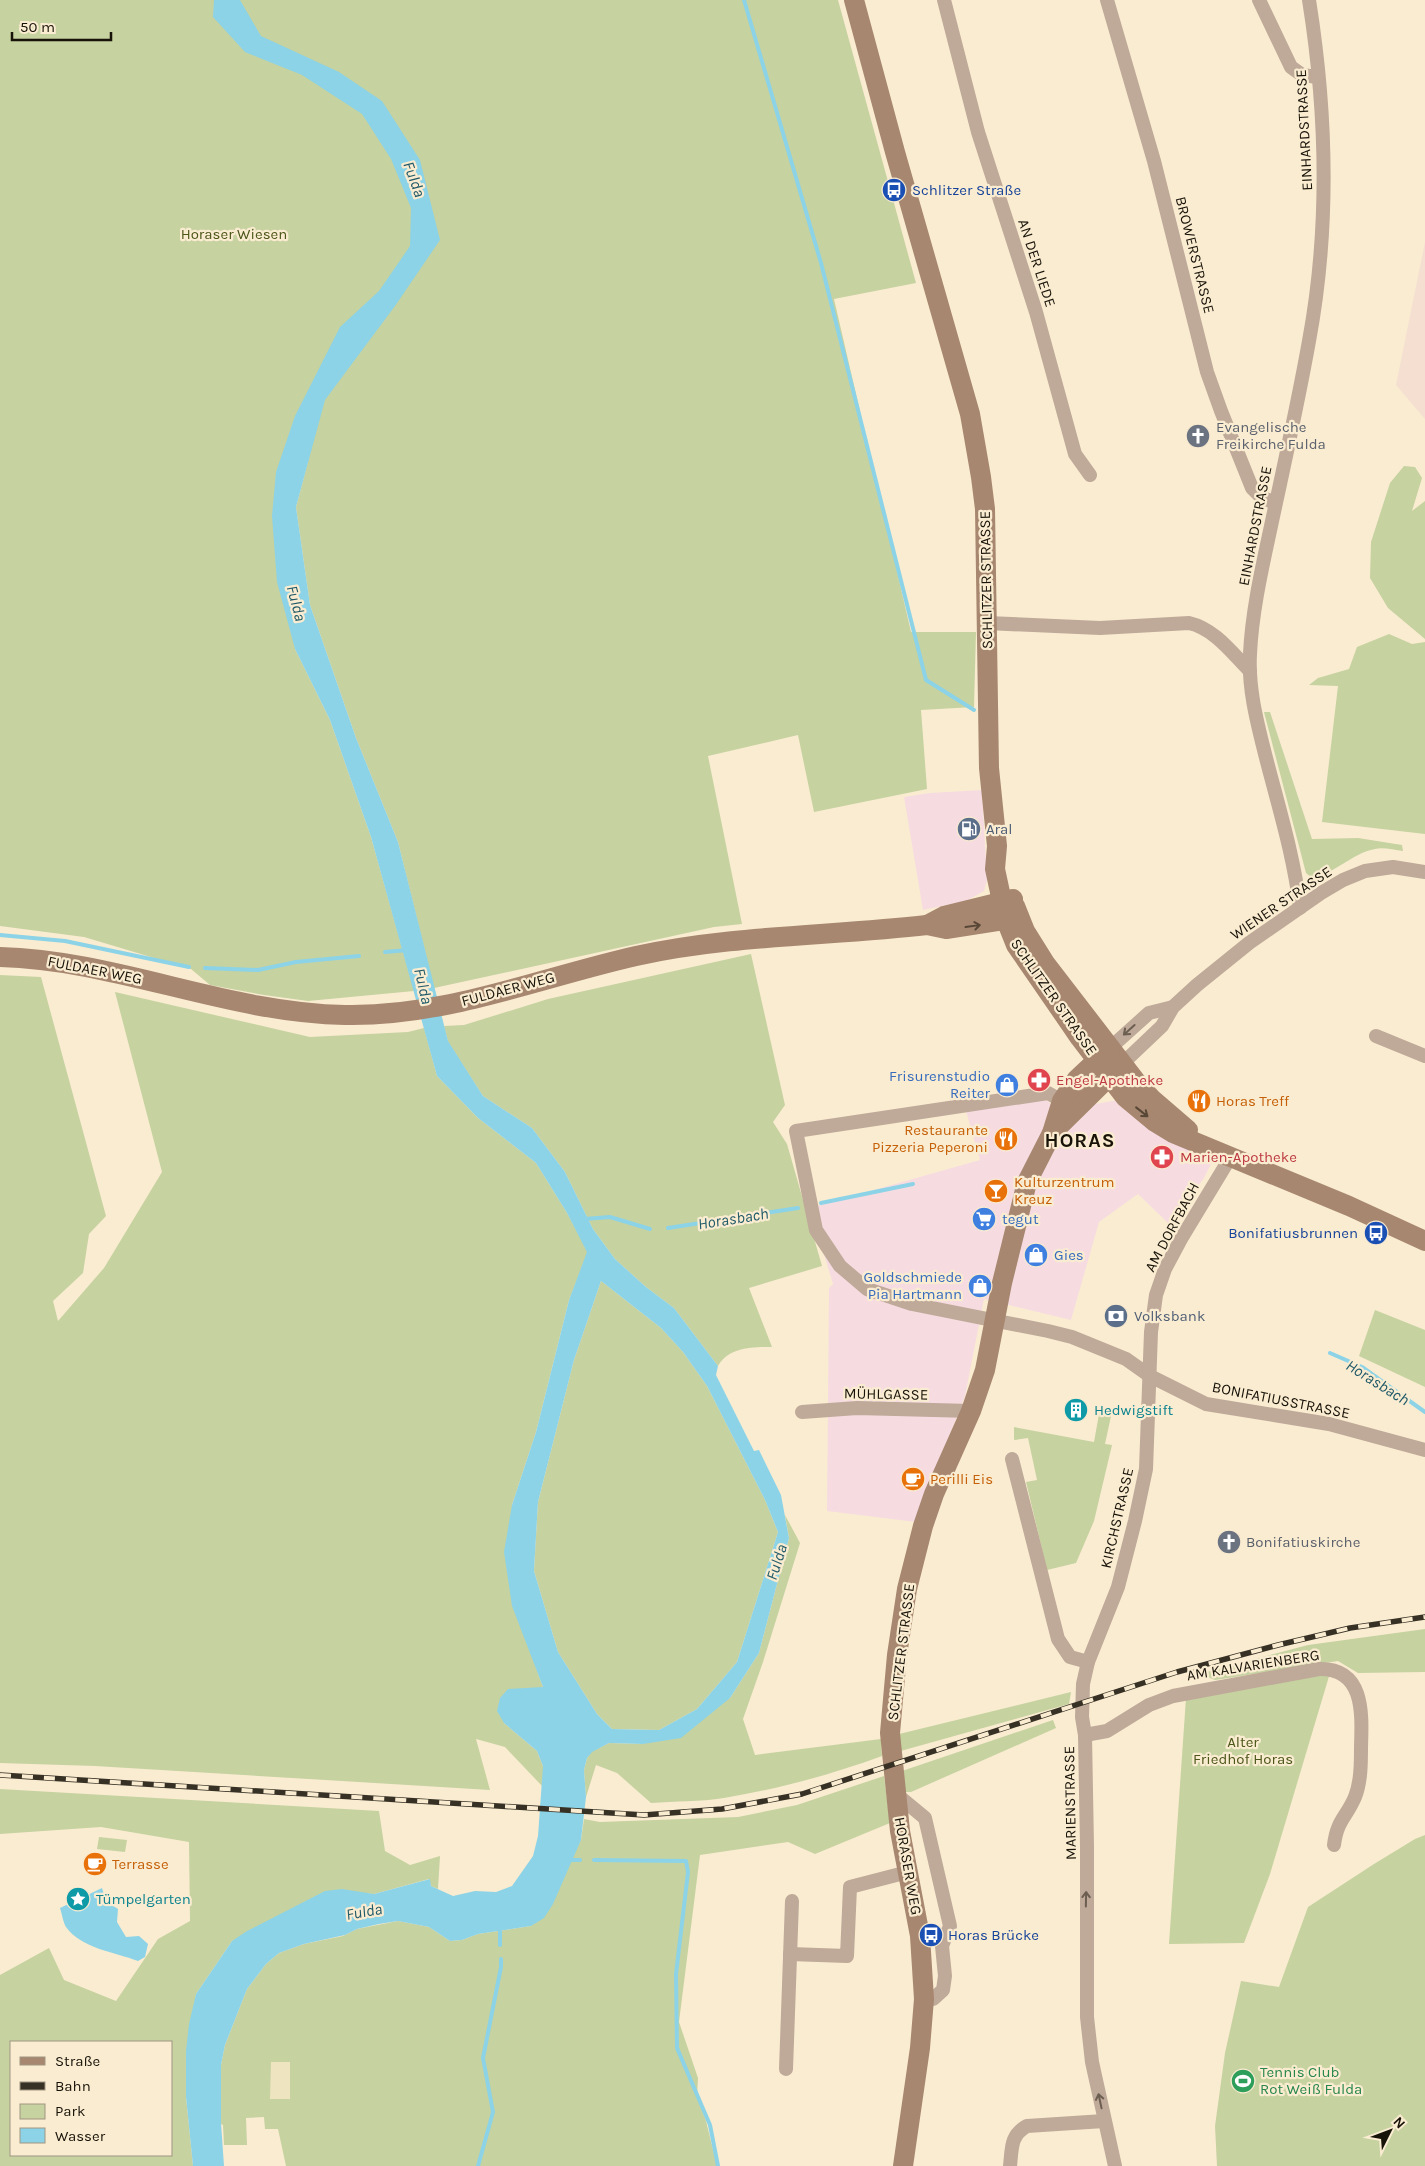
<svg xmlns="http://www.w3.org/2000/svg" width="1425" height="2166" font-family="Karla,sans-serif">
	<rect width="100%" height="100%" fill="#faecd1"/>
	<g fill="#f6dce1">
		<polygon points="982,790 987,880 984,891 966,901 923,910 904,797 930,793"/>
		<polygon points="1045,1099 1075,1124 1095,1104 1118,1100 1158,1129 1212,1162 1204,1178 1170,1225 1138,1194 1099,1222 1071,1320 984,1299 965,1396 916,1522 827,1511 829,1288 833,1284 810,1208 980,1160 966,1111"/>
	</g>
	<polygon fill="#f4dfd1" points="1425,242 1425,419 1396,385"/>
	<g fill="#c6d2a0" fill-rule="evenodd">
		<polygon points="0,0 838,0 916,283 834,299 911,632 976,632 974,707 921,710 927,789 814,812 798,735 708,756 742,924 714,927 434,988 398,842 356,738 310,605 296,507 308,462 286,476 295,649 330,720 371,837 414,991 308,1001 264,995 210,985 191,969 84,937 0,926"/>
		<polygon points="1404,466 1415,467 1422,478 1412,511 1425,501 1425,639 1388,608 1370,578 1371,542 1390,483"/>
		<polygon points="1389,634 1412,644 1425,642 1425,834 1322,822 1338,686 1309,685 1318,678 1349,669 1357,647"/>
		<path d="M1264,712H1270L1312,839L1358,838L1402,845L1403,851C1394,850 1383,847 1375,849C1352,853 1335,874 1312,878L1306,873Z"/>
		<path d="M751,954L785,1105L773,1122L787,1144L822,1266L749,1288L772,1347C752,1347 729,1347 718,1366L674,1308L646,1287L615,1259L593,1229L565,1172L532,1128L483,1096L448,1042L444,1026L464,1025L548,999Z"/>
		<polygon points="0,975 41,977 106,1216 89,1234 83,1273 53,1301 58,1321 104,1268 162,1172 115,992 310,1037 408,1032 424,1028 437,1076 478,1118 536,1163 567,1213 588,1252 569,1300 536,1432 512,1505 536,1668 543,1687 504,1723 537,1751 543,1766 543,1787 505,1747 476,1739 490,1790 95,1766 0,1763"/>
		<polygon points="601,1281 661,1328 683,1352 707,1386 765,1500 778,1532 737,1662 697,1709 659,1730 612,1729 597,1714 558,1652 534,1571 538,1502 574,1360"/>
		<polygon points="1375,1310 1425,1330 1425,1387 1359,1356"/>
		<polygon points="1099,1414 1111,1416 1105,1444 1112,1445 1094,1521 1076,1563 1047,1570 1026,1482 1037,1480 1028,1438 1014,1440 1014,1427 1094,1442"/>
		<path d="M785,1515L800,1543L763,1662L743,1719L755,1755L881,1739L882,1756C830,1775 778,1789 724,1798C700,1802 675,1801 651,1803L617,1773L596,1765L586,1797L584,1770L587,1758L591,1752L609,1743L643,1744L730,1698L759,1653L789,1538Z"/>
		<polygon points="1425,1629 1425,1672 1358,1673 1338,1661 1215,1680 1199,1674 1308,1645"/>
		<polygon points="1330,1673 1270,1874 1244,1943 1169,1944 1186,1698"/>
		<polygon points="1071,1692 1069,1704 897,1752 895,1735"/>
		<polygon points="1053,1720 1056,1728 911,1792 903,1792 902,1771"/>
		<polygon points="884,1776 890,1823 815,1854 788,1842 700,1855 679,2022 698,2078 697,2097 706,2121 717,2166 286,2166 278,2129 265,2129 264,2117 246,2118 247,2145 224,2145 223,2125 221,2124 221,2065 225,2045 247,1989 266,1964 279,1953 304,1944 343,1936 357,1929 398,1921 429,1927 450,1941 462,1940 478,1934 531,1926 581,1840 584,1819 600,1822 738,1817 797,1805"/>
		<path d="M0,1789L379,1811L385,1851L410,1865L440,1856L438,1889L431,1886L429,1879L374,1894L361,1893L232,1941L196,1994L186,2097L193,2166H0V1975L49,1948L64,1980L116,2001L158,1939L190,1921L189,1842L101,1827L0,1834ZM11,2042H171V2155H11Z"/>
		<polygon points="1425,1835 1425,2166 1217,2166 1215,2126 1225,2053 1241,1981 1279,1987 1308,1907 1374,1864 1415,1839"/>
		<polygon points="99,1837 127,1840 125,1852 97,1849"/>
	</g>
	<polygon fill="#eee4bf" points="271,2062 290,2062 290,2099 270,2099"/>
	<g fill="#8cd3e7" fill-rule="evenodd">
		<path d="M214,0H240L261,36L339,72L382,101L420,160L440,240L395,306L325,400L296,507L310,605L356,738L398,842L448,1041L483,1096L532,1128L565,1172L593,1229L615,1259L646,1287L674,1308L718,1366L716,1375L754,1451L759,1450L781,1495L789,1538L759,1653L730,1698L681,1738L643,1744L609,1743L592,1752L587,1758L584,1770L586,1797L581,1840L553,1904L544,1918L531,1926L478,1934L462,1940L450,1941L429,1927L398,1921L379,1924L357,1929L345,1935L304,1944L279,1953L266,1964L247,1989L225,2045L221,2065V2123L224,2166H193L186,2097V2051L189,2024L196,1994L232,1941L247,1931L325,1891L342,1889L374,1894L430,1879L431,1886L453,1896L475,1891L496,1892L512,1886L533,1856L538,1836L543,1766L537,1751L504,1723L497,1711L500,1698L508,1689L543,1687L512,1606L504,1552L512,1505L536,1432L569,1300L587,1252L567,1213L536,1163L478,1118L437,1076L371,837L330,720L295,649L277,582L272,516L276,472L295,416L340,327L379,291L410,246L411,208L391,159L362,114L302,75L245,52L213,17ZM601,1281L661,1328L683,1352L707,1386L765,1500L778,1532L737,1662L697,1709L659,1730L612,1729L597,1714L558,1652L534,1571L538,1502L574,1360Z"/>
		<path d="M102,1888L106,1901L118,1909L117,1922L126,1937L139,1936L148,1944L145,1957L138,1961C115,1952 82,1949 66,1927C63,1922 62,1914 60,1908Z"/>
	</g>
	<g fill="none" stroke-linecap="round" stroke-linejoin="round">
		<g stroke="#8cd3e7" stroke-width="4">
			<polyline points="744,0 821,263 926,680 974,710"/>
			<polyline points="0,935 65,941 189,967"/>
			<polyline points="385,952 408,950"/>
			<polyline points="205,968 258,970 296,962 359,956"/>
			<polyline points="821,1203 913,1184"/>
			<polyline points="584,1219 610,1217 650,1229"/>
			<polyline points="668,1228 798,1208"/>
			<polyline points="1330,1353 1362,1367 1425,1412"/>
			<polyline points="569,1860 580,1860"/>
			<polyline points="594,1860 686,1861 688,1872 676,1974 677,2048 710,2125 718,2166"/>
			<polyline points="500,1927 500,1945"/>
			<polyline points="478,2166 493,2112 483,2058 501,1967 501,1959"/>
		</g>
		<g stroke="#bfa999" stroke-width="14">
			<polyline points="944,0 978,132 1036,312 1075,454 1090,475"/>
			<polyline points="1107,0 1154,161 1207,372 1221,411 1252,488 1261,497 1275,503"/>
			<polyline points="1259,0 1291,67 1302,75 1318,77"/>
			<path d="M987,623L1100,628L1189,623C1215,629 1232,653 1250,671"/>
			<path d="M1300,908C1294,856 1278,805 1265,754C1257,722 1248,688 1250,654C1252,611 1262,568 1271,526C1284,465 1298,403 1309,341C1330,228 1327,113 1309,0"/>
			<polyline points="1376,1036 1425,1056"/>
			<polyline points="1110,1048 1149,1013 1173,1007"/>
			<polyline points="1122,1064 1162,1026 1173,1007 1197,985 1249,943 1321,893 1343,880 1365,871 1393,867 1425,872"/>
			<polyline points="1062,1101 1048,1093 796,1131 816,1230 840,1266 867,1289 912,1304 1048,1331 1072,1337 1126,1359 1150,1376 1206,1404 1329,1424 1425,1450"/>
			<polyline points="802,1412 857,1408 971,1411"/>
			<polyline points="1012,1459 1058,1639 1070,1657 1088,1662"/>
			<path d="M1085,1735L1107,1731L1149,1705L1173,1696L1319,1669C1365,1668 1362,1714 1361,1747C1361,1763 1361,1782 1355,1797C1346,1818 1337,1820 1334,1845"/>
			<polyline points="896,1794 925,1818 950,1926 942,1946 945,1976 943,1990 933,1999 924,1999"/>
			<polyline points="790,1954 847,1956 850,1887 908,1872"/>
			<polyline points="786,2069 792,1901"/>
			<path d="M1010,2166C1012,2149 1010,2135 1027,2126L1104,2121"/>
			<polyline points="1115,2166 1092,2062 1087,2017 1087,1847 1085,1735 1082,1717 1083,1684 1088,1662 1118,1587 1135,1521 1146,1469 1151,1332 1156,1295 1165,1269 1181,1239 1230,1158"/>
		</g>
		<g stroke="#a7876f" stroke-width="20">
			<polyline points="854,0 895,152 970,414 981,477 985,509 989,768 997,846 995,869 1006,920 1016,945 1080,1038 1125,1097 1155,1122 1173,1133 1349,1206 1425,1241"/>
			<polyline points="1015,906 1025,931 1045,963 1138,1084 1152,1099 1188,1130"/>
			<polyline points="927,925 944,916 1013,899"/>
			<path d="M0,957C117,960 227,1013 345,1015C445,1017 539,978 636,956C731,935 831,936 927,925L946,929L1017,918"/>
			<polyline points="1052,1133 1119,1067"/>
			<polyline points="903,2166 920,2048 924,1999 920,1936 900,1831 890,1733 897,1655 907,1589 923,1526 934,1494 971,1411 985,1370 1002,1283 1027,1182 1052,1133 1062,1101 1077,1079 1110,1048"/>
		</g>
		<g stroke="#373125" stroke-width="5.5">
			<polyline id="rail" points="0,1775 644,1815 722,1809 802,1794 1177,1672 1278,1645 1350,1628 1425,1617"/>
		</g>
		<use href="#rail" stroke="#faecd1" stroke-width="4" stroke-dasharray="11" stroke-linecap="butt"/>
	</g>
	<defs><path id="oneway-shaft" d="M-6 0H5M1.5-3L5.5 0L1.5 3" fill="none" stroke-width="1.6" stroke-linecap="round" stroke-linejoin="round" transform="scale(1.25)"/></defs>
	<g stroke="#584737">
		<use href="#oneway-shaft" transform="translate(973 926) rotate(-8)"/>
		<use href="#oneway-shaft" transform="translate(1142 1112) rotate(38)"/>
	</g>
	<g stroke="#6c5e51">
		<use href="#oneway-shaft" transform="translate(1129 1030) rotate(138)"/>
		<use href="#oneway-shaft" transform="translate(1086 1899) rotate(-89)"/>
		<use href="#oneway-shaft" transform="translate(1100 2101) rotate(-102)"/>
	</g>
	<defs>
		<g id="bus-disc" transform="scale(1.25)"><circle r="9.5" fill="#1a4fb4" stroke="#faecd1"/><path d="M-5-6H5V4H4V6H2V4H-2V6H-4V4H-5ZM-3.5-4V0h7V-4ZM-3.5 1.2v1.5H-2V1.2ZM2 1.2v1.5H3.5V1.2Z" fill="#fff"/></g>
		<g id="church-disc" transform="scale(1.25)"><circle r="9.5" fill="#6b7280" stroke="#faecd1"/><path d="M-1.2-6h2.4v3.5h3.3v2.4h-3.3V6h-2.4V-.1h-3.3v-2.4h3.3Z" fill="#fff"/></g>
		<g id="fuel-disc" transform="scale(1.25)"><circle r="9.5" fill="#5c6f8a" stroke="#faecd1"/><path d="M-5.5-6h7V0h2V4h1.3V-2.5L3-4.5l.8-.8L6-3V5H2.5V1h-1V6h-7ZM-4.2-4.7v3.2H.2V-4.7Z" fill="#fff"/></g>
		<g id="pharmacy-disc" transform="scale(1.25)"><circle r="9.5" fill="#e0444e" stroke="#faecd1"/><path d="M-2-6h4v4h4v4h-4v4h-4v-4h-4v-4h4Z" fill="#fff"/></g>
		<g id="shop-disc" transform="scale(1.25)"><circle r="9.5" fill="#3f7fe0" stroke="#faecd1"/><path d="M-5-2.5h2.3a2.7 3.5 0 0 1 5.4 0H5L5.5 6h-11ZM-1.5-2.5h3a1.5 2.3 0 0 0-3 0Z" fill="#fff"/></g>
		<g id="restaurant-disc" transform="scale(1.25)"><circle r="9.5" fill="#e8710a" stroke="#faecd1"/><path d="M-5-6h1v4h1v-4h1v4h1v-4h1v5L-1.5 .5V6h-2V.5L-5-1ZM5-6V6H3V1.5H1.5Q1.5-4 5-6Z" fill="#fff"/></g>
		<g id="bar-disc" transform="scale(1.25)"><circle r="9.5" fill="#e8710a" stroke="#faecd1"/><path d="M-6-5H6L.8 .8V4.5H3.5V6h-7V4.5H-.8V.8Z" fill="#fff"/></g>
		<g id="supermarket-disc" transform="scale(1.25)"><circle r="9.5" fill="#3f7fe0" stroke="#faecd1"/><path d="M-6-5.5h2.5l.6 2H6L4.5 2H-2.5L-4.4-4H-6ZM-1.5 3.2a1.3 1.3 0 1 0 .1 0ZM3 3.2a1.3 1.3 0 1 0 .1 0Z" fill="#fff"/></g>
		<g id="bank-disc" transform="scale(1.25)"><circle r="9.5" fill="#5c6f8a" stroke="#faecd1"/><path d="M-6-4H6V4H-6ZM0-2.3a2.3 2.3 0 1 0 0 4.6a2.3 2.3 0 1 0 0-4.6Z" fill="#fff"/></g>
		<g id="building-disc" transform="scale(1.25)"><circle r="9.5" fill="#0f9aa8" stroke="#faecd1"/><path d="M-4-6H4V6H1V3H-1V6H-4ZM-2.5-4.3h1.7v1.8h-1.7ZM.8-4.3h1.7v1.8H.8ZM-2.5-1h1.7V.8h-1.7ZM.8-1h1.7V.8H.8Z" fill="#fff"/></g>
		<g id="cafe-disc" transform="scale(1.25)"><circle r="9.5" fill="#e8710a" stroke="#faecd1"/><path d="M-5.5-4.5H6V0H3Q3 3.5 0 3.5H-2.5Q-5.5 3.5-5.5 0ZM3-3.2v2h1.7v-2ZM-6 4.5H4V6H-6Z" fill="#fff"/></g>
		<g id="sight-disc" transform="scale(1.25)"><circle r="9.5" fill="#0f9aa8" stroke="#faecd1"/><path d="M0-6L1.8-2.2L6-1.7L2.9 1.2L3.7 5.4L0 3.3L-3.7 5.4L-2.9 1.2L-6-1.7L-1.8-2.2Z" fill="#fff"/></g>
		<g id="stadium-disc" transform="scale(1.25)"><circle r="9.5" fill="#2e9e5b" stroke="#faecd1"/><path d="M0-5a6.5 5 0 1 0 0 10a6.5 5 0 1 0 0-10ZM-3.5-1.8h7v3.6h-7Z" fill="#fff"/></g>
	</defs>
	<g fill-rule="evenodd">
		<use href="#bus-disc" x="894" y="190"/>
		<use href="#church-disc" x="1198" y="436"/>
		<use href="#fuel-disc" x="969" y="829"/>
		<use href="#pharmacy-disc" x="1039" y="1080"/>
		<use href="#shop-disc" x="1007" y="1085"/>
		<use href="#restaurant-disc" x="1199" y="1101"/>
		<use href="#restaurant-disc" x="1006" y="1139"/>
		<use href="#pharmacy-disc" x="1162" y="1157"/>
		<use href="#bar-disc" x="996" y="1191"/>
		<use href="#supermarket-disc" x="984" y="1219"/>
		<use href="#bus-disc" x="1376" y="1233"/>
		<use href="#shop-disc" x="1036" y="1255"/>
		<use href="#shop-disc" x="980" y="1286"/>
		<use href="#bank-disc" x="1116" y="1316"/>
		<use href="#building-disc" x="1076" y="1410"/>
		<use href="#cafe-disc" x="913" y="1479"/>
		<use href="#church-disc" x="1229" y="1542"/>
		<use href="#cafe-disc" x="95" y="1864"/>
		<use href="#sight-disc" x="78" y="1899"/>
		<use href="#bus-disc" x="931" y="1935"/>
		<use href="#stadium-disc" x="1243" y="2081"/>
	</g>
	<g text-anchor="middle" stroke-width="4.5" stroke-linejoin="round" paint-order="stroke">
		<g font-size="15" fill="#181309" stroke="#faecd1">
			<text transform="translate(1304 130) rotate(-93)" y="5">EINHARDSTRASSE</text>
			<text transform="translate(1195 255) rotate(76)" y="5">BROWERSTRASSE</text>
			<text transform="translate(1037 263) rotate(72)" y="5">AN DER LIEDE</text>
			<text transform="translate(1255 526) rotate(-79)" y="5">EINHARDSTRASSE</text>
			<text transform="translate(986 580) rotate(-91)" y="5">SCHLITZER STRASSE</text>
			<text transform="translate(1281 903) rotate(-34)" y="5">WIENER STRASSE</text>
			<text transform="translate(95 970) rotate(11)" y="5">FULDAER WEG</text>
			<text transform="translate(508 989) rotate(-15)" y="5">FULDAER WEG</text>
			<text transform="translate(1054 997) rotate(55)" y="5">SCHLITZER STRASSE</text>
			<text transform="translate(1172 1227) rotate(-62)" y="5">AM DORFBACH</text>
			<text transform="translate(886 1394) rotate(1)" y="5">MÜHLGASSE</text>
			<text transform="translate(1281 1400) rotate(11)" y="5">BONIFATIUSSTRASSE</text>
			<text transform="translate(1117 1518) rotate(-77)" y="5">KIRCHSTRASSE</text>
			<text transform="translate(901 1652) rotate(-83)" y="5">SCHLITZER STRASSE</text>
			<text transform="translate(1253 1665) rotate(-9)" y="5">AM KALVARIENBERG</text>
			<text transform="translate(1070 1803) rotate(-91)" y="5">MARIENSTRASSE</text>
			<text transform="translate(908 1866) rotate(80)" y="5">HORASER WEG</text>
		</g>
		<g font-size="15" fill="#164399" stroke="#faecd1" text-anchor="start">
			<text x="912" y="195">Schlitzer Straße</text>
			<text x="1358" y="1238" text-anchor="end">Bonifatiusbrunnen</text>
			<text x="948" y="1940">Horas Brücke</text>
		</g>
		<g font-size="15" fill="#4b5619" stroke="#faecd1">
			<text x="234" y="239">Horaser Wiesen</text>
			<text x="1243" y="1747">Alter<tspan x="1243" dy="17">Friedhof Horas</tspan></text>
		</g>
		<g font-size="15" fill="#5b616d" stroke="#faecd1" text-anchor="start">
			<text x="1216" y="432">Evangelische<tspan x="1216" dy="17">Freikirche Fulda</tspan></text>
			<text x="1246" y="1547">Bonifatiuskirche</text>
		</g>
		<g font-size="15" fill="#4e5e75" stroke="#faecd1" text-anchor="start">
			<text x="986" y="834">Aral</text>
			<text x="1134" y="1321">Volksbank</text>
		</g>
		<g font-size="15" fill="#366cbe" stroke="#faecd1" text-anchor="end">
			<text x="990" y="1081">Frisurenstudio<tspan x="990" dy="17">Reiter</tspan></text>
			<text x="1002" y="1224" text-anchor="start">tegut</text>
			<text x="1054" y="1260" text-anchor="start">Gies</text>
			<text x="962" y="1282">Goldschmiede<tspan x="962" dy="17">Pia Hartmann</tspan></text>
		</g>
		<g font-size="15" fill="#be3a42" stroke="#faecd1" text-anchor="start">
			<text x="1056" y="1085">Engel-Apotheke</text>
			<text x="1180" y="1162">Marien-Apotheke</text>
		</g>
		<g font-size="15" fill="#c56008" stroke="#faecd1" text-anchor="start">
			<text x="1216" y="1106">Horas Treff</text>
			<text x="988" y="1135" text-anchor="end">Restaurante<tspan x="988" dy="17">Pizzeria Peperoni</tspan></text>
			<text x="1014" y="1187">Kulturzentrum<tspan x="1014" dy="17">Kreuz</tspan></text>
			<text x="930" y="1484">Perilli Eis</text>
			<text x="112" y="1869">Terrasse</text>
		</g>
		<g font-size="15" fill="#0d838f" stroke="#faecd1" text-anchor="start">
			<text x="1094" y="1415">Hedwigstift</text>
			<text x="96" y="1904">Tümpelgarten</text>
		</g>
		<g font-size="15" fill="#27864d" stroke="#faecd1" text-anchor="start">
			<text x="1260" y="2077">Tennis Club<tspan x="1260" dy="17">Rot Weiß Fulda</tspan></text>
		</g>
		<g font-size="16" font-style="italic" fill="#205a69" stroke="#faecd1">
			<text transform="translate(415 179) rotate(70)" y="6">Fulda</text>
			<text transform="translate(297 603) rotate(75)" y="6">Fulda</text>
			<text transform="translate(424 986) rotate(77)" y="6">Fulda</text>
			<text transform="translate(733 1218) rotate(-9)" y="6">Horasbach</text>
			<text transform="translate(1378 1382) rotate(32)" y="6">Horasbach</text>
			<text transform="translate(776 1562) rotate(-72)" y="6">Fulda</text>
			<text transform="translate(364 1911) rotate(-10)" y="6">Fulda</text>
		</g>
		<g font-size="20" font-weight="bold" letter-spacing="1" fill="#181309" stroke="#faecd1">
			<text x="1080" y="1147">HORAS</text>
		</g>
	</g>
	<rect x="10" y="2041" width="162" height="115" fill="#faecd1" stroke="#a09581"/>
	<rect x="20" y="2057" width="25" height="8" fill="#a7876f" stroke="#a09581"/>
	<text x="55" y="2066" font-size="15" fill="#181309">Straße</text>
	<rect x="20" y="2082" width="25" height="8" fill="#373125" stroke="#a09581"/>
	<text x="55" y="2091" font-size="15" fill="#181309">Bahn</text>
	<rect x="20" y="2104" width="25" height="15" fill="#c6d2a0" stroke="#a09581"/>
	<text x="55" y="2116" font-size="15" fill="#181309">Park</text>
	<rect x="20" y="2128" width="25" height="15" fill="#8cd3e7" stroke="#a09581"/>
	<text x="55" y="2141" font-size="15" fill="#181309">Wasser</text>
	<g transform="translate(1390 2131) rotate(48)" stroke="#faecd1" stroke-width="4" paint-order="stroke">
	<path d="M0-4L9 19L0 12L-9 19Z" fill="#181309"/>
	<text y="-8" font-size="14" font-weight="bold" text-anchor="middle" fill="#181309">N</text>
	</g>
	<path d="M12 32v8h99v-8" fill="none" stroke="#181309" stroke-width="2.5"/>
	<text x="20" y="32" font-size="15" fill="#181309" stroke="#faecd1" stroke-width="4" paint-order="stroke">50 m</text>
</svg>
